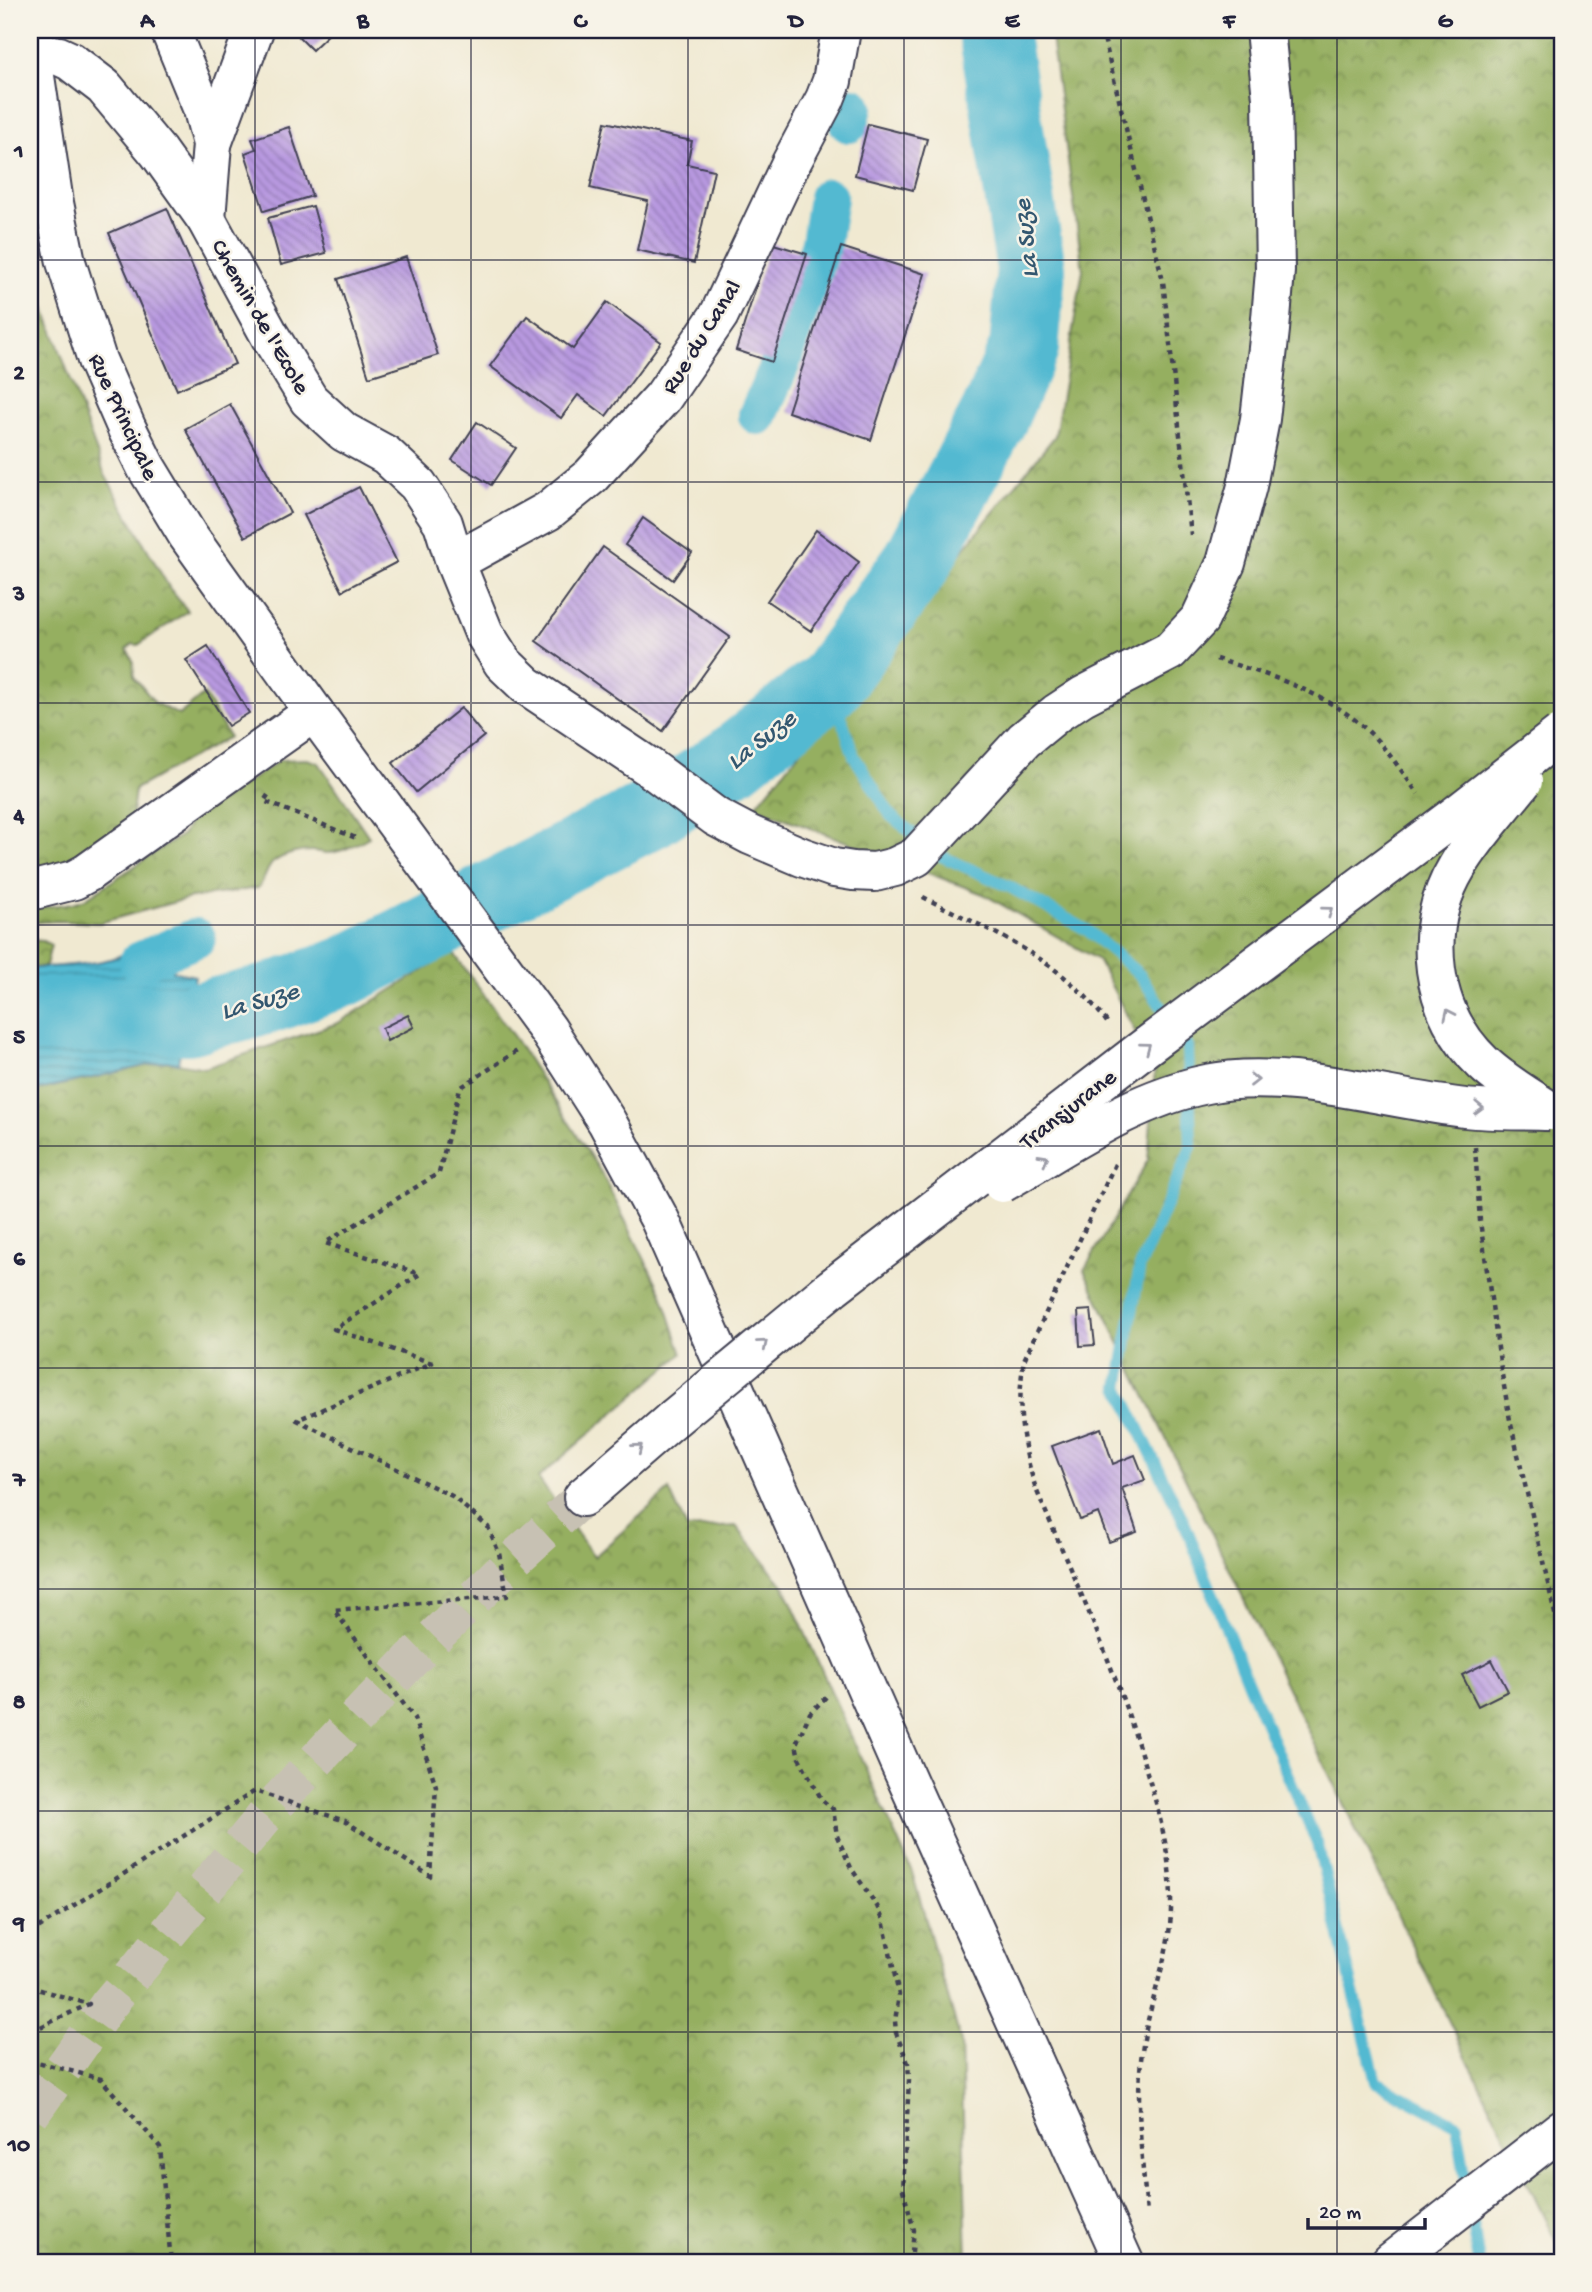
<svg xmlns="http://www.w3.org/2000/svg" width="1592" height="2292" font-family="'Gochi Hand',sans-serif">
	<defs>
		<pattern id="forest-crowns" width="20" height="18" patternUnits="userSpaceOnUse" patternTransform="scale(1.75)"><rect width="20" height="18" fill="#95af60"/><path d="M2 6a3 3 0 1 1 6 0M12 15a3 3 0 1 1 6 0" fill="none" stroke="#798e50"/></pattern>
		<pattern id="water-rules" width="6" height="5" patternUnits="userSpaceOnUse" patternTransform="scale(1.75)"><rect width="6" height="5" fill="#53b9d1"/><path d="M0 2.5h6" fill="none" stroke="#4496ab"/></pattern>
		<pattern id="building-back-hatch" width="6" height="6" patternUnits="userSpaceOnUse" patternTransform="scale(1.75)"><rect width="6" height="6" fill="#b899e0"/><path d="M-1 5l2 2M0 0l6 6M5-1l2 2" fill="none" stroke="#957cb7"/></pattern>
	</defs>
	<rect width="100%" height="100%" fill="#f7f3e8"/>
	<filter id="ink" filterUnits="userSpaceOnUse"><feTurbulence type="fractalNoise" baseFrequency=".0143" numOctaves="2"/><feDisplacementMap in="SourceGraphic" scale="14" xChannelSelector="R" yChannelSelector="G"/><feConvolveMatrix kernelMatrix="1 2 1 2 8 2 1 2 1" color-interpolation-filters="sRGB"/></filter>
	<filter id="wash" filterUnits="userSpaceOnUse"><feTurbulence type="fractalNoise" baseFrequency=".00686" numOctaves="4" result="noise"/><feDisplacementMap in="SourceGraphic" scale="28" xChannelSelector="R" yChannelSelector="G"/><feGaussianBlur stdDeviation="1.57" result="paint"/><feColorMatrix in="noise" values="0 0 0 0 0 0 0 0 0 0 0 0 0 0 0 0 0 1.4 0 .05"/><feComposite in="paint" operator="in"/></filter>
	<g filter="url(#wash)">
		<rect width="100%" height="100%" fill="#f0e9d1"/>
		<g fill="url(#forest-crowns)" stroke="#5c684e" stroke-width="2">
			<polygon points="1050,30 1562,30 1562,2254 1084,1270 1148,1160 1155,1070 1098,960 983,894 755,807 1055,436 1083,270"/>
			<polygon points="30,285 41,298 105,475 170,589 188,611 138,645 133,644 127,649 133,661 134,677 155,703 179,715 204,694 229,737 135,789 129,842 30,878 30,611 41,621 30,593"/>
			<path d="M307,759L319,763L369,837C357,844 343,852 328,853C323,853 318,851 312,851C299,851 286,854 275,861C266,866 266,880 258,888L190,898L99,923L58,921L30,923V909L73,903L85,899L183,834L189,823L280,760Z"/>
			<polygon points="30,940 43,941 51,945 46,966 30,969"/>
			<polygon points="453,952 516,1040 602,1174 662,1294 682,1354 538,1478 594,1557 669,1490 687,1529 736,1526 785,1588 912,1872 961,2042 967,2262 30,2262 30,1092 166,1061 205,1068 338,1023"/>
		</g>
		<path fill="url(#water-rules)" stroke="#3a6e86" stroke-width="2" d="M185,931L195,950L174,963L172,971L195,976L178,1063L166,1061L30,1092V969C64,963 119,969 144,939L160,944Z"/>
		<g fill="none" stroke-linecap="round" stroke-linejoin="round">
			<polyline stroke="#53b9d1" stroke-width="12" points="830,683 854,756 891,816 941,856 1008,886 1087,930 1140,975 1188,1046 1191,1147 1140,1266 1119,1387 1184,1522 1248,1683 1317,1843 1376,2082 1457,2125 1479,2262"/>
			<g stroke="#53b9d1" stroke-width="40">
				<polyline points="849,123 853,107"/>
				<polyline points="758,415 780,365 821,243 828,198"/>
				<polyline points="139,962 196,938"/>
			</g>
			<polyline stroke="#53b9d1" stroke-width="70" points="30,1016 187,1020 268,999 344,972 651,814 732,761 830,683 917,562 995,414 1024,348 1031,269 993,30"/>
		</g>
		<g id="blocks">
			<g fill="url(#building-back-hatch)">
				<polygon points="306,30 333,30 312,50 299,37"/>
				<polygon points="605,122 692,141 687,164 714,170 694,263 637,250 648,201 590,188"/>
				<polygon points="868,124 927,139 913,190 855,175"/>
				<polygon points="289,127 312,196 264,211 245,153 256,149 252,139"/>
				<polygon points="313,206 326,253 281,265 268,218"/>
				<polygon points="167,208 235,364 177,390 109,233"/>
				<polygon points="770,243 807,254 772,362 736,350"/>
				<polygon points="841,247 925,274 871,440 788,412"/>
				<polygon points="406,257 438,355 369,377 338,279"/>
				<polygon points="607,302 661,342 606,416 578,395 561,418 490,366 527,316 573,349"/>
				<polygon points="230,404 290,513 245,537 185,429"/>
				<polygon points="477,422 516,448 491,485 452,460"/>
				<polygon points="359,487 397,562 342,591 304,515"/>
				<polygon points="643,518 692,553 673,580 625,545"/>
				<polygon points="816,530 859,562 811,631 767,601"/>
				<polygon points="603,547 730,637 663,731 536,641"/>
				<polygon points="208,646 249,713 228,726 186,660"/>
				<polygon points="461,708 484,736 416,792 393,763"/>
				<polygon points="408,1015 414,1027 387,1041 382,1028"/>
				<polygon points="1091,1310 1095,1345 1080,1346 1078,1311"/>
				<polygon points="1101,1428 1113,1464 1135,1455 1145,1480 1122,1488 1137,1532 1109,1542 1098,1513 1080,1520 1052,1446"/>
				<polygon points="1492,1660 1508,1691 1478,1706 1462,1675"/>
			</g>
		</g>
	</g>
	<g filter="url(#ink)">
		<use href="#blocks" fill-opacity="0" stroke="#414052" stroke-width="2"/>
		<g fill="none" stroke-linecap="round" stroke-linejoin="round">
			<polyline stroke="#c7c1b3" stroke-width="38" stroke-dasharray="38 19" stroke-linecap="butt" points="30,2115 108,2005 276,1803 413,1658 511,1562 583,1497"/>
			<g stroke="#414052" stroke-width="42">
				<g id="minor">
					<polyline points="170,30 203,110 212,144 206,219"/>
					<polyline points="31,51 59,56 70,61 104,87 158,152 206,219 270,336 309,400 344,432 386,455 418,485 443,523 455,562 484,633 503,663 526,685 649,767 716,817 750,835 802,857 834,868 853,871 875,872 895,867 916,857 1024,740 1057,713 1083,696 1170,651 1200,619 1226,563 1247,486 1260,419 1270,330 1275,271 1272,98 1265,30"/>
					<polyline points="212,144 254,30"/>
					<polyline points="455,562 548,511 591,476 663,397 719,315 790,165 825,99 832,81 841,30"/>
					<polyline points="30,891 74,880 87,873 314,712"/>
				</g>
			</g>
			<g stroke="#414052" stroke-width="42">
				<g id="major">
					<polyline points="30,43 54,203 66,262 97,360 127,429 146,467 188,536 314,712 548,1030 607,1122 660,1220 899,1762 1124,2262"/>
					<polyline points="583,1497 673,1419"/>
					<polyline points="1391,2262 1562,2129"/>
				</g>
			</g>
			<g stroke="#414052" stroke-width="4.5" stroke-dasharray="5 5" stroke-linecap="butt">
				<polyline points="1102,30 1163,281 1191,535"/>
				<path d="M1216,659C1270,675 1330,693 1371,734C1389,752 1404,774 1418,794"/>
				<polyline points="268,795 264,801 356,838"/>
				<path d="M923,897C992,932 1063,959 1109,1025"/>
				<polyline points="1475,1147 1480,1221 1501,1369 1510,1420 1562,1644"/>
				<path d="M1115,1164L1024,1360C1016,1406 1022,1445 1036,1489C1074,1578 1115,1667 1143,1760C1159,1809 1172,1858 1171,1910C1170,1952 1153,1993 1145,2034C1133,2093 1142,2155 1147,2214"/>
				<polyline points="826,1697 810,1713 796,1744 799,1758 822,1800 833,1809 837,1836 851,1868 877,1906 883,1920 899,1995 895,2021 896,2033 908,2063 909,2080 903,2190 914,2230 911,2262"/>
				<polyline points="30,1933 255,1791 345,1821 430,1876 436,1786 414,1718 334,1610 507,1596 499,1553 488,1527 452,1496 297,1420 432,1363 334,1329 420,1274 325,1243 439,1173 460,1088 517,1051"/>
				<polyline points="30,1987 89,2004 30,2032"/>
				<polyline points="30,2060 101,2079 160,2147 171,2262"/>
				<polyline points="30,2257 75,2262"/>
			</g>
			<use href="#minor" stroke="#fff" stroke-width="38"/>
			<use href="#major" stroke="#fff" stroke-width="38"/>
			<g stroke="#414052" stroke-width="42" stroke-linecap="butt">
				<g id="major-bridge">
					<path d="M1523,781C1501,809 1475,836 1457,867C1419,930 1430,1013 1484,1064C1503,1082 1528,1096 1550,1111"/>
					<path d="M1002,1183C1067,1146 1132,1099 1207,1084C1284,1067 1386,1099 1465,1108C1493,1111 1522,1110 1550,1111"/>
					<polyline points="673,1419 833,1287 1139,1052 1460,812 1560,734"/>
				</g>
			</g>
			<use href="#major-bridge" stroke="#fff" stroke-width="38"/>
		</g>
		<defs><path id="oneway-chevron" d="M-2-3.5L2.5 0L-2 3.5" fill="none" stroke-width="1.6" stroke-linecap="round" stroke-linejoin="round" transform="scale(1.75)"/></defs>
		<g stroke="#9c9ca7">
			<use href="#oneway-chevron" transform="translate(1328 911) rotate(-37)"/>
			<use href="#oneway-chevron" transform="translate(1449 1014) rotate(-115)"/>
			<use href="#oneway-chevron" transform="translate(1146 1047) rotate(-37)"/>
			<use href="#oneway-chevron" transform="translate(1254 1080)"/>
			<use href="#oneway-chevron" transform="translate(1479 1108) rotate(2)"/>
			<use href="#oneway-chevron" transform="translate(1044 1159) rotate(-30)"/>
			<use href="#oneway-chevron" transform="translate(763 1344) rotate(-40)"/>
			<use href="#oneway-chevron" transform="translate(638 1448) rotate(-40)"/>
		</g>
	</g>
	<path fill="none" stroke="#22223b" stroke-width="2" stroke-opacity="0.55" d="M255,30V2262M471,30V2262M688,30V2262M904,30V2262M1121,30V2262M1337,30V2262M30,260H1562M30,482H1562M30,703H1562M30,925H1562M30,1146H1562M30,1368H1562M30,1589H1562M30,1811H1562M30,2032H1562"/>
	<g text-anchor="middle" stroke-width="5" stroke-linejoin="round" paint-order="stroke">
		<g font-size="24" fill="#22223b" stroke="#f7f3e8">
			<text transform="translate(262 316) rotate(60)" y="8">Chemin de l'Ecole</text>
			<text transform="translate(700 336) rotate(-58)" y="8">Rue du Canal</text>
			<text transform="translate(125 416) rotate(65)" y="8">Rue Principale</text>
			<text transform="translate(1067 1108) rotate(-38)" y="8">Transjurane</text>
		</g>
		<g font-size="26" font-style="italic" fill="#335770" stroke="#f7f3e8">
			<text transform="translate(1024 239) rotate(-96)" y="9">La Suze</text>
			<text transform="translate(760 738) rotate(-38)" y="9">La Suze</text>
			<text transform="translate(259 999) rotate(-16)" y="9">La Suze</text>
		</g>
	</g>
	<rect width="1592" height="2292" fill="none" stroke="#f7f3e8" stroke-width="77"/>
	<path d="M1308 2218v10h117v-10" fill="none" stroke="#22223b" stroke-width="3.5"/>
	<text x="1319" y="2218" font-size="21" fill="#22223b" stroke="#f7f3e8" stroke-width="5" paint-order="stroke">20 m</text>
	<rect x="38" y="38" width="1516" height="2216" fill="none" stroke="#22223b" stroke-width="2.5"/>
	<g font-size="23" text-anchor="middle" font-weight="bold" fill="#22223b">
		<text x="147" y="27">A</text>
		<text x="363" y="27">B</text>
		<text x="580" y="27">C</text>
		<text x="796" y="27">D</text>
		<text x="1012" y="27">E</text>
		<text x="1229" y="27">F</text>
		<text x="1445" y="27">G</text>
		<text x="19" y="157">1</text>
		<text x="19" y="379">2</text>
		<text x="19" y="600">3</text>
		<text x="19" y="822">4</text>
		<text x="19" y="1043">5</text>
		<text x="19" y="1265">6</text>
		<text x="19" y="1486">7</text>
		<text x="19" y="1708">8</text>
		<text x="19" y="1929">9</text>
		<text x="19" y="2151">10</text>
	</g>
</svg>
